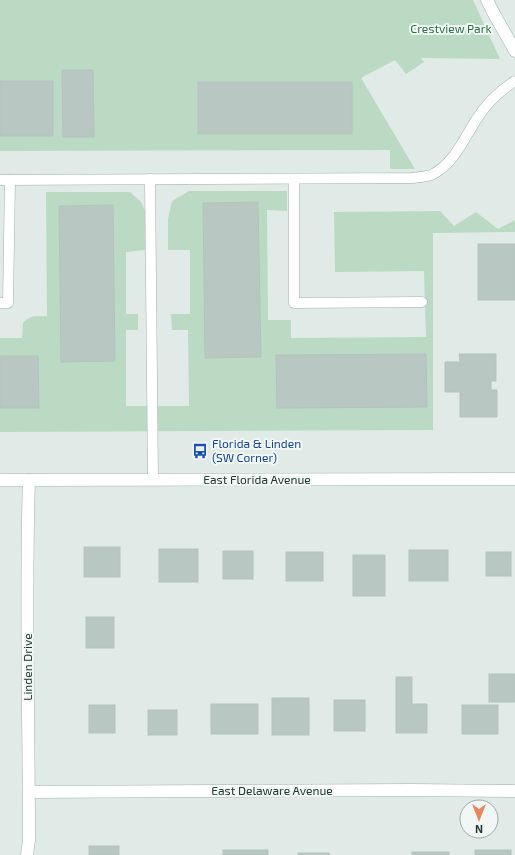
<svg xmlns="http://www.w3.org/2000/svg" width="515" height="855" font-family="'Exo 2',sans-serif">
	<rect width="100%" height="100%" fill="#e0eae6"/>
	<g fill="#badac4">
		<polygon points="0,0 473,0 500,59 421,58 424,62 406,74 395,60 361,78 415,169 390,169 390,150 0,151"/>
		<path d="M189,191H287V211L267,210L268,320H291V338L426,337L424,271L335,272L334,212L440,211L454,226L476,212L498,229L515,220V232L433,233V430L0,432V338H22L23,323C32,314 35,317 47,316L46,192H130L141,202L146,213L145,250L126,252V314H138V330H126V406H189L188,330H172L171,314H190V250H168V219L172,201Z"/>
	</g>
	<g fill="#b9c7c2" stroke="#b3c3bd">
		<polygon points="62,70 93,70 94,137 63,137"/>
		<rect x="0" y="81" width="53" height="55"/>
		<rect x="198" y="82" width="154" height="52"/>
		<polygon points="258,202 261,357 205,358 203,203"/>
		<polygon points="113,205 115,361 61,362 59,206"/>
		<rect x="478" y="244" width="37" height="56"/>
		<polygon points="426,354 427,407 277,408 276,355"/>
		<polygon points="459,354 496,354 496,381 491,381 491,390 497,390 497,417 460,417 460,392 445,392 445,362 460,362"/>
		<polygon points="0,356 38,356 39,408 0,408"/>
		<rect x="84" y="547" width="36" height="30"/>
		<rect x="159" y="549" width="39" height="33"/>
		<rect x="409" y="550" width="39" height="31"/>
		<rect x="223" y="551" width="30" height="28"/>
		<rect x="286" y="552" width="37" height="29"/>
		<rect x="486" y="552" width="25" height="24"/>
		<rect x="353" y="555" width="32" height="41"/>
		<rect x="86" y="617" width="28" height="31"/>
		<rect x="489" y="674" width="26" height="28"/>
		<polygon points="396,677 412,677 412,704 427,704 427,733 396,733"/>
		<rect x="272" y="698" width="37" height="37"/>
		<rect x="334" y="700" width="31" height="31"/>
		<rect x="211" y="704" width="47" height="30"/>
		<rect x="89" y="705" width="26" height="28"/>
		<rect x="462" y="705" width="36" height="29"/>
		<rect x="148" y="710" width="29" height="25"/>
		<rect x="89" y="846" width="30" height="9"/>
		<rect x="223" y="850" width="45" height="5"/>
		<rect x="475" y="850" width="36" height="5"/>
		<rect x="412" y="852" width="37" height="3"/>
		<rect x="298" y="853" width="31" height="2"/>
	</g>
	<g fill="none" stroke-linecap="round" stroke-linejoin="round">
		<g stroke="#a3b1ad" stroke-width="11">
			<g id="lane">
				<polyline points="150,179 153,480"/>
				<polyline points="294,179 294,303 422,302"/>
				<path d="M0,180L412,178C418,177 425,177 431,175C453,165 464,139 476,120C486,104 499,91 515,81"/>
				<polyline points="0,303 8,303 10,180"/>
			</g>
		</g>
		<g stroke="#a3b1ad" stroke-width="13">
			<g id="street">
				<polyline points="29,792 412,790 515,791"/>
				<path d="M27,855L29,840C29,720 25,600 29,480"/>
			</g>
		</g>
		<g stroke="#a0b5ae" stroke-width="13">
			<g id="secondary">
				<polyline points="487,0 493,12 515,51"/>
				<polyline points="0,480 515,479"/>
			</g>
		</g>
		<use href="#lane" stroke="#fff" stroke-width="10"/>
		<use href="#street" stroke="#fff" stroke-width="12"/>
		<use href="#secondary" stroke="#fff" stroke-width="12"/>
	</g>
	<defs>
		<g id="bus-bare" transform="scale(1.2)"><path d="M-5-6H5V4H4V6H2V4H-2V6H-4V4H-5ZM-3.5-4V0h7V-4ZM-3.5 1.2v1.5H-2V1.2ZM2 1.2v1.5H3.5V1.2Z" fill="#1a4fb4" stroke="#f0f7f4" stroke-width="2.5" paint-order="stroke"/></g>
	</defs>
	<g fill-rule="evenodd">
		<use href="#bus-bare" x="200" y="451"/>
	</g>
	<g text-anchor="middle" stroke-width="4" stroke-linejoin="round" paint-order="stroke">
		<g font-size="12" fill="#2e6e49" stroke="#f0f7f4">
			<text x="451" y="33">Crestview Park</text>
		</g>
		<g font-size="12" fill="#164399" stroke="#f0f7f4" text-anchor="start">
			<text x="212" y="448">Florida &amp; Linden<tspan x="212" dy="14">(SW Corner)</tspan></text>
		</g>
		<g font-size="12" fill="#223934" stroke="#f0f7f4">
			<text x="257" y="484">East Florida Avenue</text>
			<text transform="translate(28 667) rotate(-90)" y="4">Linden Drive</text>
			<text x="272" y="795">East Delaware Avenue</text>
		</g>
	</g>
	<g transform="translate(479 819) rotate(180)"><circle r="19" fill="#f0f7f4" stroke="#9eaba7"/>
	<path d="M0-3L7 15L0 10L-7 15Z" fill="#ea865e"/>
	<text y="-6" font-size="11" font-weight="bold" text-anchor="middle" fill="#223934">N</text>
	</g>
</svg>
